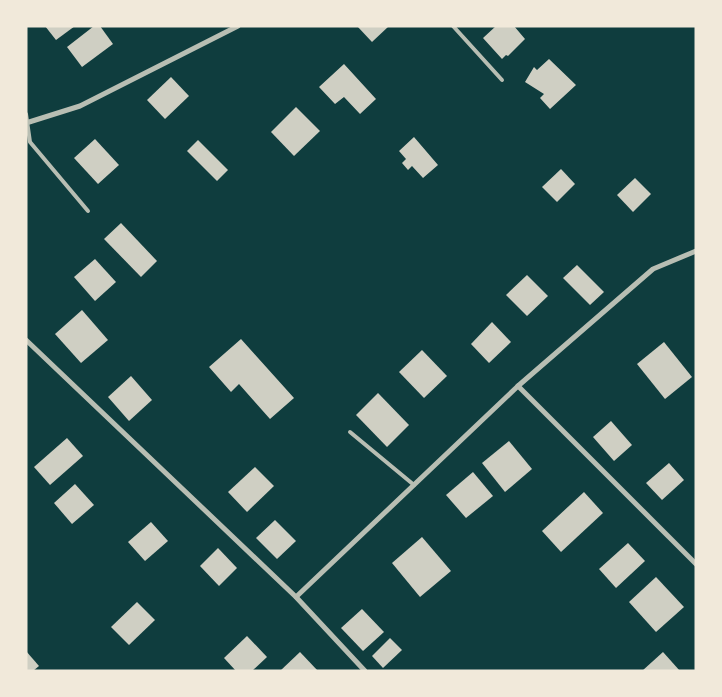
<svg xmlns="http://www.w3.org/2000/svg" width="722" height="697" font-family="'Times New Roman',serif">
	<rect width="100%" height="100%" fill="#0f3d3e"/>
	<g fill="#cfcfc3">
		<polygon points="45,26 75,26 56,40"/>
		<polygon points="94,26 100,26 113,44 82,67 67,47"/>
		<polygon points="357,26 389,26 372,42"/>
		<polygon points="496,26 514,26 525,39 508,56 506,55 502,59 483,38"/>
		<polygon points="549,59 576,85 550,109 540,98 544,94 525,82 534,67 537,70"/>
		<polygon points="344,64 376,99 360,114 344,97 335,104 319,87"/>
		<polygon points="171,77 189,96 165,119 147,100"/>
		<polygon points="296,107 320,131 294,156 271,132"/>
		<polygon points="414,137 438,165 423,178 412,166 408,170 402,163 406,159 399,151"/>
		<polygon points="95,139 119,165 98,184 74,158"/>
		<polygon points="198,140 228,170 217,181 187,151"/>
		<polygon points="561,169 575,184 557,202 542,187"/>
		<polygon points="635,178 651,194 633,212 617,195"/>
		<polygon points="121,223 157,261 141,277 104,239"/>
		<polygon points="95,259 116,282 95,301 74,277"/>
		<polygon points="577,265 604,292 590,305 563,278"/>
		<polygon points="527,275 548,296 527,316 506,295"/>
		<polygon points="82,310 108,340 81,363 55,334"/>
		<polygon points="492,322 511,342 489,363 471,344"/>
		<polygon points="241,339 294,398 270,419 239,384 231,392 209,367"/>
		<polygon points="664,342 692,377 665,399 637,364"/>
		<polygon points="422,350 447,376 424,398 399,372"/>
		<polygon points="131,376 152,400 129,421 108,397"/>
		<polygon points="378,393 409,425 387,447 356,415"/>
		<polygon points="611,421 632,445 614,461 593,437"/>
		<polygon points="67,438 83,456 50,485 34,467"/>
		<polygon points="509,441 532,469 505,492 482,463"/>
		<polygon points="669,463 684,480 662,500 646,483"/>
		<polygon points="255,467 274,486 247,512 228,492"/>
		<polygon points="473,472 493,496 466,518 446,495"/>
		<polygon points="75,484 94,505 72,524 54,503"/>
		<polygon points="584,492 603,513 561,552 542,531"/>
		<polygon points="275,520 296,541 277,559 256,538"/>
		<polygon points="151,522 168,541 145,561 128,542"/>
		<polygon points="422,537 451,571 420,597 392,563"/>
		<polygon points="628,543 645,561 616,588 599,569"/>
		<polygon points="218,548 237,568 219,586 200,566"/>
		<polygon points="656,577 684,607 656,632 629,602"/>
		<polygon points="137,602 155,620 129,645 111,627"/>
		<polygon points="362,609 384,632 363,651 341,628"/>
		<polygon points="247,636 267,657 252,671 236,671 224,658"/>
		<polygon points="390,638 402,650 383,668 372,656"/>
		<polygon points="26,651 39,666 33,671 26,671"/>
		<polygon points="300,652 318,671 280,671"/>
		<polygon points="663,652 680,671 642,671"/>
	</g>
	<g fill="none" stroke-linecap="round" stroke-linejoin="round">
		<g stroke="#b8beb3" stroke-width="4">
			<polyline points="453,26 502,80"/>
			<polyline points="26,114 30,142 88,211"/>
			<polyline points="350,432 414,485"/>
		</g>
		<g stroke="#b8beb3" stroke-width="5">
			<polyline points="26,123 80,106 238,26"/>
			<polyline points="26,340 296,597 518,386 653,269 696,251"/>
			<polyline points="518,386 696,564"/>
			<polyline points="296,597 365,671"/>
		</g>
	</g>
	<rect width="722" height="697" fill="none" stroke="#f1e9da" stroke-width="55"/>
</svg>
